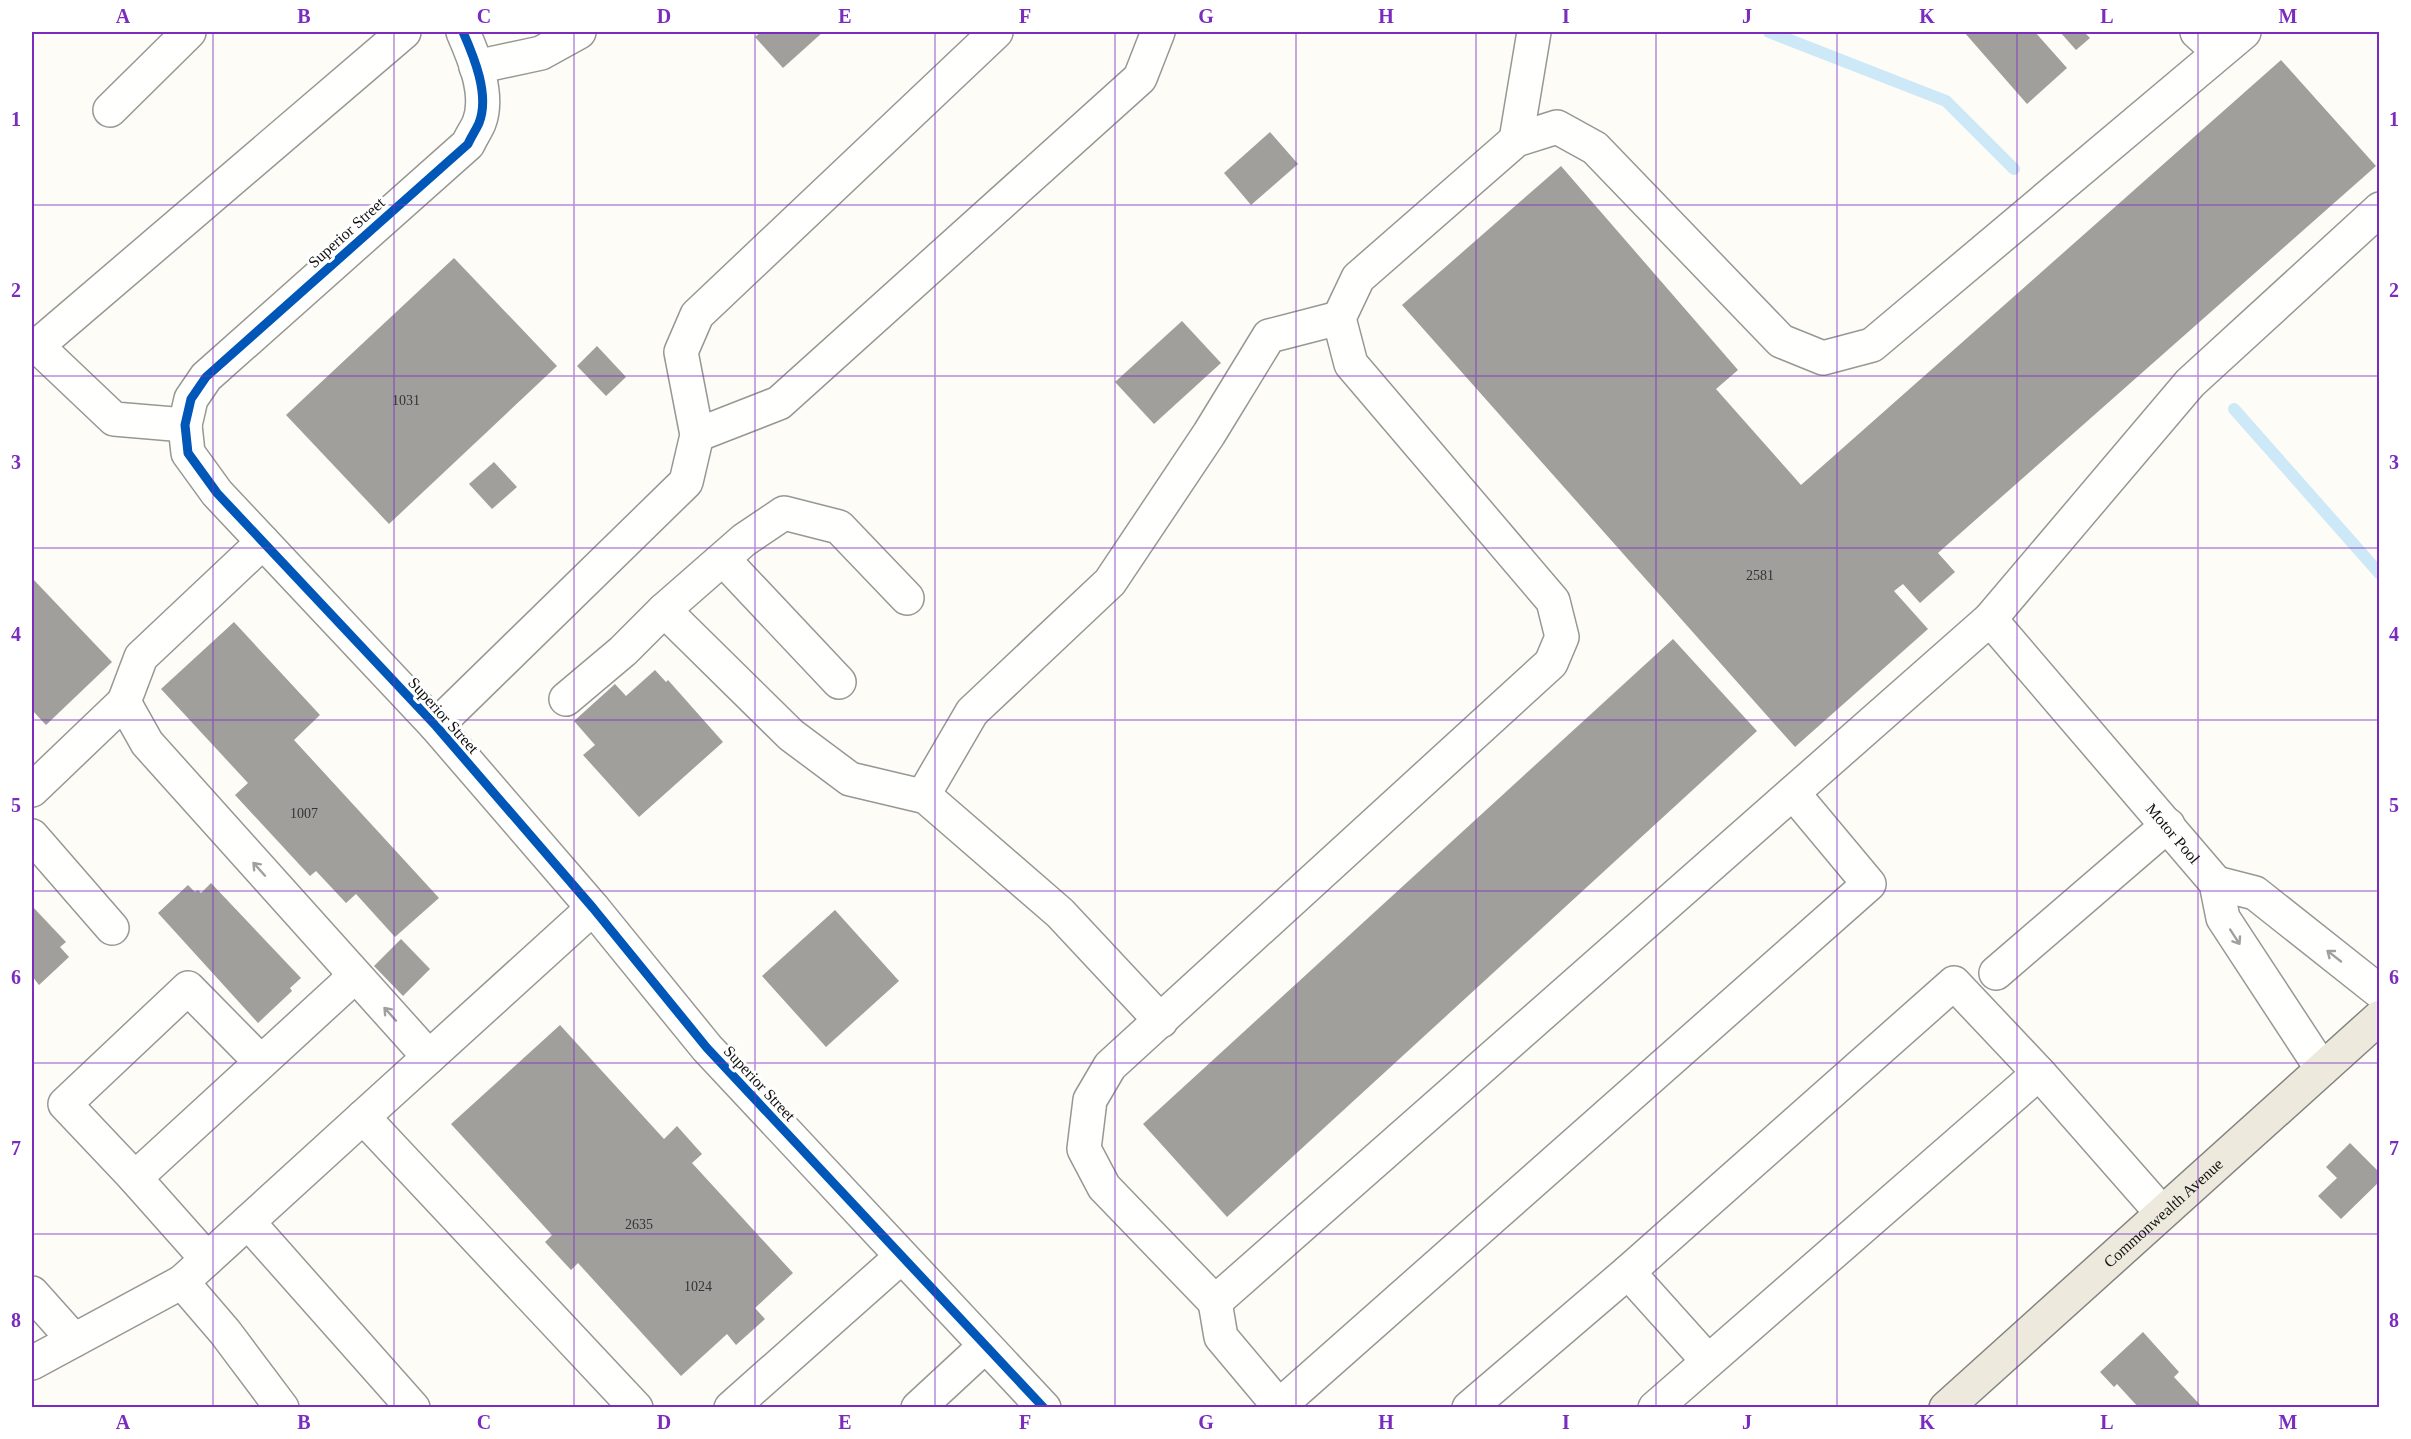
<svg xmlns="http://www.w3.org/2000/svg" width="2411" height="1439" font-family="Georgia,serif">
	<rect width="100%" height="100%" fill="#fdfcf7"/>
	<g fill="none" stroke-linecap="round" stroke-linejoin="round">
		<g stroke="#cde8f7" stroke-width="12">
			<polyline points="1769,32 1946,101 2014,169"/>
			<polyline points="2234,409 2380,574"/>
		</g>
	</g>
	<g fill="#a19f9c">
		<polygon points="761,32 823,32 783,68 755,37"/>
		<polygon points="1964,32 2035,32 2067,68 2027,104"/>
		<polygon points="2060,32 2084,32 2090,38 2076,50"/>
		<polygon points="2281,60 2376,166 1938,553 1955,572 1920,603 1903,584 1894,591 1928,629 1795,747 1402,305 1561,166 1738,370 1716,389 1801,485"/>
		<polygon points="1270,132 1298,164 1251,205 1224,173"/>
		<polygon points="454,258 557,366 389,524 286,415"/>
		<polygon points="1182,321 1221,363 1154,424 1115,382"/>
		<polygon points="597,346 626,377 606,396 577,366"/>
		<polygon points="494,462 517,487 492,509 469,484"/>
		<polygon points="32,578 112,662 46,725 32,710"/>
		<polygon points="234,622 320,715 294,740 439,898 395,937 356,894 346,903 316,871 310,876 235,795 248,783 161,689"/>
		<polygon points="1673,639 1757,731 1227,1217 1143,1124"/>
		<polygon points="655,670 666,682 668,680 723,742 639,817 583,755 595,745 574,721 615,684 626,696"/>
		<polygon points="211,883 301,978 290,988 292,991 258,1023 158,913 188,885 195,892 198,890 201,893"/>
		<polygon points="32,906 66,942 60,947 69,957 39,985 32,976"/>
		<polygon points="835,910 899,981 826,1047 762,976"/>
		<polygon points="401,939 430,969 403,996 374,966"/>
		<polygon points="560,1025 664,1139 677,1126 702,1154 692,1163 793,1273 755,1308 765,1319 736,1345 727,1334 681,1376 578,1263 571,1270 545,1242 552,1235 451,1124"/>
		<polygon points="2350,1143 2380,1173 2380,1181 2341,1219 2318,1196 2337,1178 2326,1167"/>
		<polygon points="2143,1332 2179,1372 2174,1377 2203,1408 2139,1408 2117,1384 2114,1387 2100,1372"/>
	</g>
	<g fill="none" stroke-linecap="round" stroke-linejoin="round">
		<g stroke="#979795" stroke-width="36">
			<g id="minor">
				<path d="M463,32C474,57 490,95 479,123C476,130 471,137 468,144L206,377L191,399L185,425L188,453L217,493L436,726L593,908L707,1048L1044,1408"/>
				<polyline points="2197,32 2219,52"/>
				<polyline points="2244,32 1872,345 1823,358 1781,341 1595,148 1557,127 1516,140 1358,278 1339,318 1351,364 1553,601 1562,637 1551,663 1110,1066 1090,1100 1084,1149 1104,1187 1215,1302 1990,619 2190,383 2380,209"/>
				<polyline points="476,67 541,53 579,32"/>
				<polyline points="110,110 189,32"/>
				<polyline points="1516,140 1534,32"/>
				<polyline points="185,425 114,419 37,346 404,32"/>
				<polyline points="697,435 779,403 1140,78 1158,32"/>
				<polyline points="723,559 839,682"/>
				<polyline points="664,610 744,540 784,513 839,527 907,598"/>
				<path id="s1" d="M1990,619L2216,883L2223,918L2322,1069"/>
				<polyline points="566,699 623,651 664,610 791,735 850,779 926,797 1060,913 1161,1021"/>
				<polyline points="124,702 141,657 263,542"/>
				<polyline points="436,726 686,482 697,435 681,352 697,315 996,32"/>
				<polyline points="32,790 124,702 147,743 429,1057"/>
				<polyline points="923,796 972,712 1110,582 1209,434 1269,336 1339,318"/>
				<polyline points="32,836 112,928"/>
				<polyline points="2216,883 2255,893 2380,992"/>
				<polyline points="593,908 363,1117 636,1408"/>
				<polyline points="1996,973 2168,825"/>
				<polyline points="261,1062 188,988 65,1104 135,1178 355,976"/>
				<polyline points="135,1178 207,1259"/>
				<polyline points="248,1222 413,1408"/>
				<polyline points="1628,1272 1708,1361"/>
				<polyline points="32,1293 74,1340"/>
				<polyline points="1215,1302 1221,1337 1279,1406"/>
				<polyline points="32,1363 182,1282"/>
				<polyline points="282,1408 225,1332 182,1282 363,1117"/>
				<polyline points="731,1408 901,1257"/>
				<polyline points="918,1408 985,1346"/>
				<polyline points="1281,1408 1279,1406 1869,884 1793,793"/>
				<polyline points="1469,1408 1628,1272 1954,983 2039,1073 2162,1213"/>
				<polyline points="1655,1408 2039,1073"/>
			</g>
		</g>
		<g stroke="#858482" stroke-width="36">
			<g id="major">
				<path id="s2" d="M1946,1408L2380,1017"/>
			</g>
		</g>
		<use href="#minor" stroke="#fffffe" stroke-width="33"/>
		<use href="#major" stroke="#ede9dc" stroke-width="33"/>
		<g stroke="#fff" stroke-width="13">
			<path id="cycleway" d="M463,32C474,57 490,95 479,123C476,130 471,137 468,144L206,377L191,399L185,425L188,453L217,493L436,726L593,908L707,1048L1044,1408"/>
		</g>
		<use href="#cycleway" stroke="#0057b8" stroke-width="9"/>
	</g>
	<defs><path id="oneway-shaft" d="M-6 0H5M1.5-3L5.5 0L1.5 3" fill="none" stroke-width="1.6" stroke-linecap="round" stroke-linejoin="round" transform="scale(1.5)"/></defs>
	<g stroke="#a0a09f">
		<use href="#oneway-shaft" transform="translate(259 869) rotate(-132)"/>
		<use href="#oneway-shaft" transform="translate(2235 937) rotate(57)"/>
		<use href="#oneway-shaft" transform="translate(2334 956) rotate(-142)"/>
		<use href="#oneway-shaft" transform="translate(390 1014) rotate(-132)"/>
	</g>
	<path fill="none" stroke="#7b2cbf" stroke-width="1.5" stroke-opacity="0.55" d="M213,32V1408M394,32V1408M574,32V1408M755,32V1408M935,32V1408M1115,32V1408M1296,32V1408M1476,32V1408M1656,32V1408M1837,32V1408M2017,32V1408M2198,32V1408M32,205H2380M32,376H2380M32,548H2380M32,720H2380M32,891H2380M32,1063H2380M32,1234H2380"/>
	<g text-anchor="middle" stroke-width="6" stroke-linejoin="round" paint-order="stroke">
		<g font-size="14" fill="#353434">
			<text x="406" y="405">1031</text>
			<text x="1760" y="580">2581</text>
			<text x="304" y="818">1007</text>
			<text x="639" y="1229">2635</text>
			<text x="698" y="1291">1024</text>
		</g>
		<g font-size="16" fill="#111" stroke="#fff">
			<text transform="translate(346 232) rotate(-42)" y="6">Superior Street</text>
			<text transform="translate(444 715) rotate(48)" y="6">Superior Street</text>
			<text dy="6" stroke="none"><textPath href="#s1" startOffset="282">Motor Pool</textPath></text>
			<text transform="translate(760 1083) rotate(47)" y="6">Superior Street</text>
			<text dy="6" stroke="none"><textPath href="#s2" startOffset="292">Commonwealth Avenue</textPath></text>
		</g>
	</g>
	<rect width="2411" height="1439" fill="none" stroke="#ffffff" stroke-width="66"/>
	<rect x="33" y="33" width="2345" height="1373" fill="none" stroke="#7b2cbf" stroke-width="2"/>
	<g font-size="20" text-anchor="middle" font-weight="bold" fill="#7b2cbf">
		<text x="123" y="23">A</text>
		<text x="304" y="23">B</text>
		<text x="484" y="23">C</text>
		<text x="664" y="23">D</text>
		<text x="845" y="23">E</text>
		<text x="1025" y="23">F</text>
		<text x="1206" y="23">G</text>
		<text x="1386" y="23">H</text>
		<text x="1566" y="23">I</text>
		<text x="1747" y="23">J</text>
		<text x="1927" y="23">K</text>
		<text x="2107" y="23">L</text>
		<text x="2288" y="23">M</text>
		<text x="16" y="126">1</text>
		<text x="2394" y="126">1</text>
		<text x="16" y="297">2</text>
		<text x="2394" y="297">2</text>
		<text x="16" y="469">3</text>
		<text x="2394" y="469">3</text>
		<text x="16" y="641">4</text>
		<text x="2394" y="641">4</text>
		<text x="16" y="812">5</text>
		<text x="2394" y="812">5</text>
		<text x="16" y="984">6</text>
		<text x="2394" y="984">6</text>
		<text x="16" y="1155">7</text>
		<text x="2394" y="1155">7</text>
		<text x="16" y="1327">8</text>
		<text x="2394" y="1327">8</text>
		<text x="123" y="1429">A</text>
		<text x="304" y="1429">B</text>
		<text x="484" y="1429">C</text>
		<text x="664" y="1429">D</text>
		<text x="845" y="1429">E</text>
		<text x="1025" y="1429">F</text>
		<text x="1206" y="1429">G</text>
		<text x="1386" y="1429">H</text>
		<text x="1566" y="1429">I</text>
		<text x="1747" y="1429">J</text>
		<text x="1927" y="1429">K</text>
		<text x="2107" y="1429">L</text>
		<text x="2288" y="1429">M</text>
	</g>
</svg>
